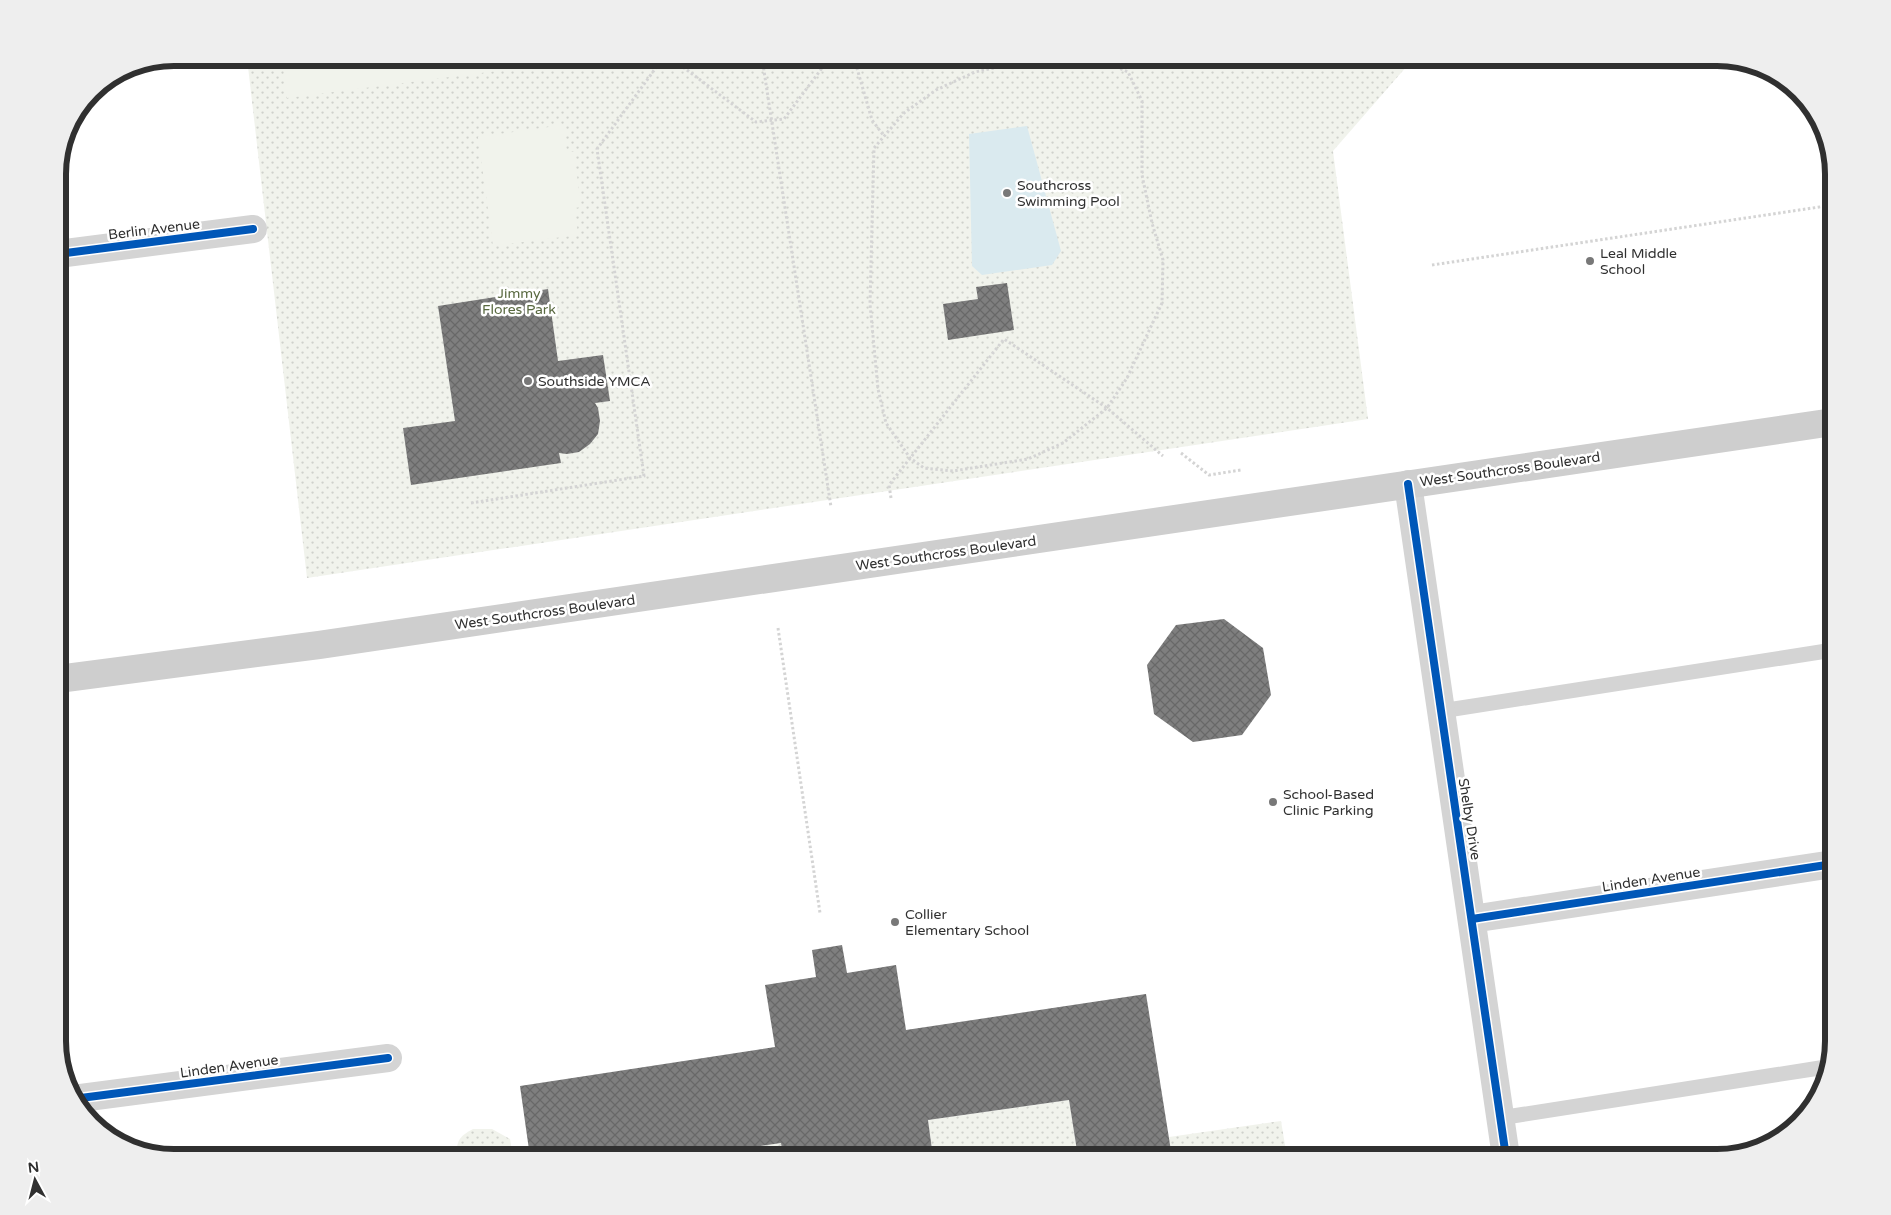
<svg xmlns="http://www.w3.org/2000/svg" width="1891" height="1215" font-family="'Varela Round',sans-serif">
	<defs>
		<pattern id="grass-dots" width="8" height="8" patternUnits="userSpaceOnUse" patternTransform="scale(1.25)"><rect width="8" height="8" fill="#f1f3ec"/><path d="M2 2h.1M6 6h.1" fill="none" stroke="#cfd1cb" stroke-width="1.8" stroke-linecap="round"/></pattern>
		<pattern id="garden-furrows" width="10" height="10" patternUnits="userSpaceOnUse" patternTransform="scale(1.25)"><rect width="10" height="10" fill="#f1f3ec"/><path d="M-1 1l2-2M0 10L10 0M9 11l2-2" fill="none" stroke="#cfd1cb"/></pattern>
		<pattern id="building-cross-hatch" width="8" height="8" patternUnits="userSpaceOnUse" patternTransform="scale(1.25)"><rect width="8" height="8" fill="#7f7f7f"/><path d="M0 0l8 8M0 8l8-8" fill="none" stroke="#686868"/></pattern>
	</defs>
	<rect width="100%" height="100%" fill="#fff"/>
	<g fill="url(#grass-dots)">
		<polygon points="247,58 1414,58 1333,151 1368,419 307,578"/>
		<polygon points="1069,1100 1078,1157 933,1157 928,1120"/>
		<polygon points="1281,1121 1287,1157 1172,1157 1169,1137"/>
		<path d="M473,1129H492L510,1139L513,1157H456C457,1141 458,1137 473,1129Z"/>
	</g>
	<polygon fill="url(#garden-furrows)" points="781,1143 783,1157 683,1157"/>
	<g fill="#f1f3ec">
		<polygon points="282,58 597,58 287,98"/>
		<polygon points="563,125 567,152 574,152 581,207 575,208 578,235 493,246 478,137"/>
	</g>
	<polygon fill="#daeaef" points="1027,126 1061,251 1052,265 982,275 972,266 969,134"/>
	<g fill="url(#building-cross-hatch)">
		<polygon points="1007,283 1014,330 948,340 943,304 978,299 976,287"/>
		<polygon points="548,289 558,361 603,355 610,401 595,403 598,408 600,421 598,434 590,444 579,452 567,454 559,453 561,463 411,485 403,428 455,421 438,306"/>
		<polygon points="1224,619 1263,648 1271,695 1242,735 1193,742 1154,714 1147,665 1176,625"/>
		<polygon points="842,945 847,973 896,965 906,1030 1146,994 1172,1157 1078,1157 1069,1100 928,1120 933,1157 783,1157 781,1143 683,1157 530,1157 520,1086 775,1047 765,985 816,977 812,950"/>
	</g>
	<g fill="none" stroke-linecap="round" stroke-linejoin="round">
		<g stroke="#d4d4d4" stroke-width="3" stroke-dasharray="2.5 2.5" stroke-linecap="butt">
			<polyline points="671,58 756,122 784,119 825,64 835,58"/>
			<polyline points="762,58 831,507"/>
			<polyline points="854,58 872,120 884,136"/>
			<polyline points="1078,58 1017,63 975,72 936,90 904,113 874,148 870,304 878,389 886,423 910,458 924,468 953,471 1028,459 1063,443 1107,408 1127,378 1162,303 1163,260 1152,223 1142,175 1142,101 1128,72 1095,58"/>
			<polyline points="1432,265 1826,206"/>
			<polyline points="1181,453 1209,475 1241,470"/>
			<polyline points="891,498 889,485 1004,339 1107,408 1163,456"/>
			<polyline points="471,503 644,476 597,149 663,58"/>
			<polyline points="778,628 820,913"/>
		</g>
		<g stroke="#d4d4d4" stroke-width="15">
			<polyline points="1441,711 1833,650"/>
			<polyline points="1500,1118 1826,1067"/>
		</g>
		<g stroke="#d4d4d4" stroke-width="28">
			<polyline points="58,254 253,229"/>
			<polyline points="1408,484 1506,1157"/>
			<polyline points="1472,919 1833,864"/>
			<polyline points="73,1099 388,1058"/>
		</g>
		<polyline stroke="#cecece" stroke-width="28" points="58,679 319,645 1833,422"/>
		<g stroke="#fff" stroke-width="11">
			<g id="cycleway">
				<polyline points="58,254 253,229"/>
				<polyline points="1408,484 1506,1157"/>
				<polyline points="1472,919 1833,864"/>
				<polyline points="73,1099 388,1058"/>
			</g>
		</g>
		<use href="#cycleway" stroke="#0057b8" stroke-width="8"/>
	</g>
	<g fill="#787878" stroke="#fff" stroke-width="2">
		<circle cx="1007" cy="193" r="5"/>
		<circle cx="1590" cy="261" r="5"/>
		<circle cx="528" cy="381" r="5"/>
		<circle cx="1273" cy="802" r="5"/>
		<circle cx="895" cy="922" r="5"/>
	</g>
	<g text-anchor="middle" stroke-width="5" stroke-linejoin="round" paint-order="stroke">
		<g font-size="14" fill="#303030" stroke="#fff" text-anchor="start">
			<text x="1017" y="190">Southcross<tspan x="1017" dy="16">Swimming Pool</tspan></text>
			<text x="1600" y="258">Leal Middle<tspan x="1600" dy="16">School</tspan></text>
			<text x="538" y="386">Southside YMCA</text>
			<text x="1283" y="799">School-Based<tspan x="1283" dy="16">Clinic Parking</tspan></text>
			<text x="905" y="919">Collier<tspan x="905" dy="16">Elementary School</tspan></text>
		</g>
		<g font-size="14" fill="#303030" stroke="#fff">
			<text transform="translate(154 229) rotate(-7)" y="5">Berlin Avenue</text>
			<text transform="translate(1510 469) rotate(-8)" y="5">West Southcross Boulevard</text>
			<text transform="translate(946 553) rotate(-8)" y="5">West Southcross Boulevard</text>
			<text transform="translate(545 612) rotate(-8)" y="5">West Southcross Boulevard</text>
			<text transform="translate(1470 819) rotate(81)" y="5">Shelby Drive</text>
			<text transform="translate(1651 879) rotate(-9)" y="5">Linden Avenue</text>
			<text transform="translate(229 1066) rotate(-8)" y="5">Linden Avenue</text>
		</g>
		<g font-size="14" fill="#596940" stroke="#fff">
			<text x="519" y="298">Jimmy<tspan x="519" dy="16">Flores Park</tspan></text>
		</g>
	</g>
	<path d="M0 0H1891V1215H0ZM174 66H1717A108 108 0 0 1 1825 174V1041A108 108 0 0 1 1717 1149H174A108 108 0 0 1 66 1041V174A108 108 0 0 1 174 66Z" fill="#eee" fill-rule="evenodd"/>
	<path fill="none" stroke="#303030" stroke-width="6" d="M174 66H1717A108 108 0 0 1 1825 174V1041A108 108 0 0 1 1717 1149H174A108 108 0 0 1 66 1041V174A108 108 0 0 1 174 66Z"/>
	<g transform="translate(35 1180) rotate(353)" stroke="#ffffff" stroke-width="4" paint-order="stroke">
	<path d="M0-4L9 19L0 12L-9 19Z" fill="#303030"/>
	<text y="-8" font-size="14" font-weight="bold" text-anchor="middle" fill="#303030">N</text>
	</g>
</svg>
